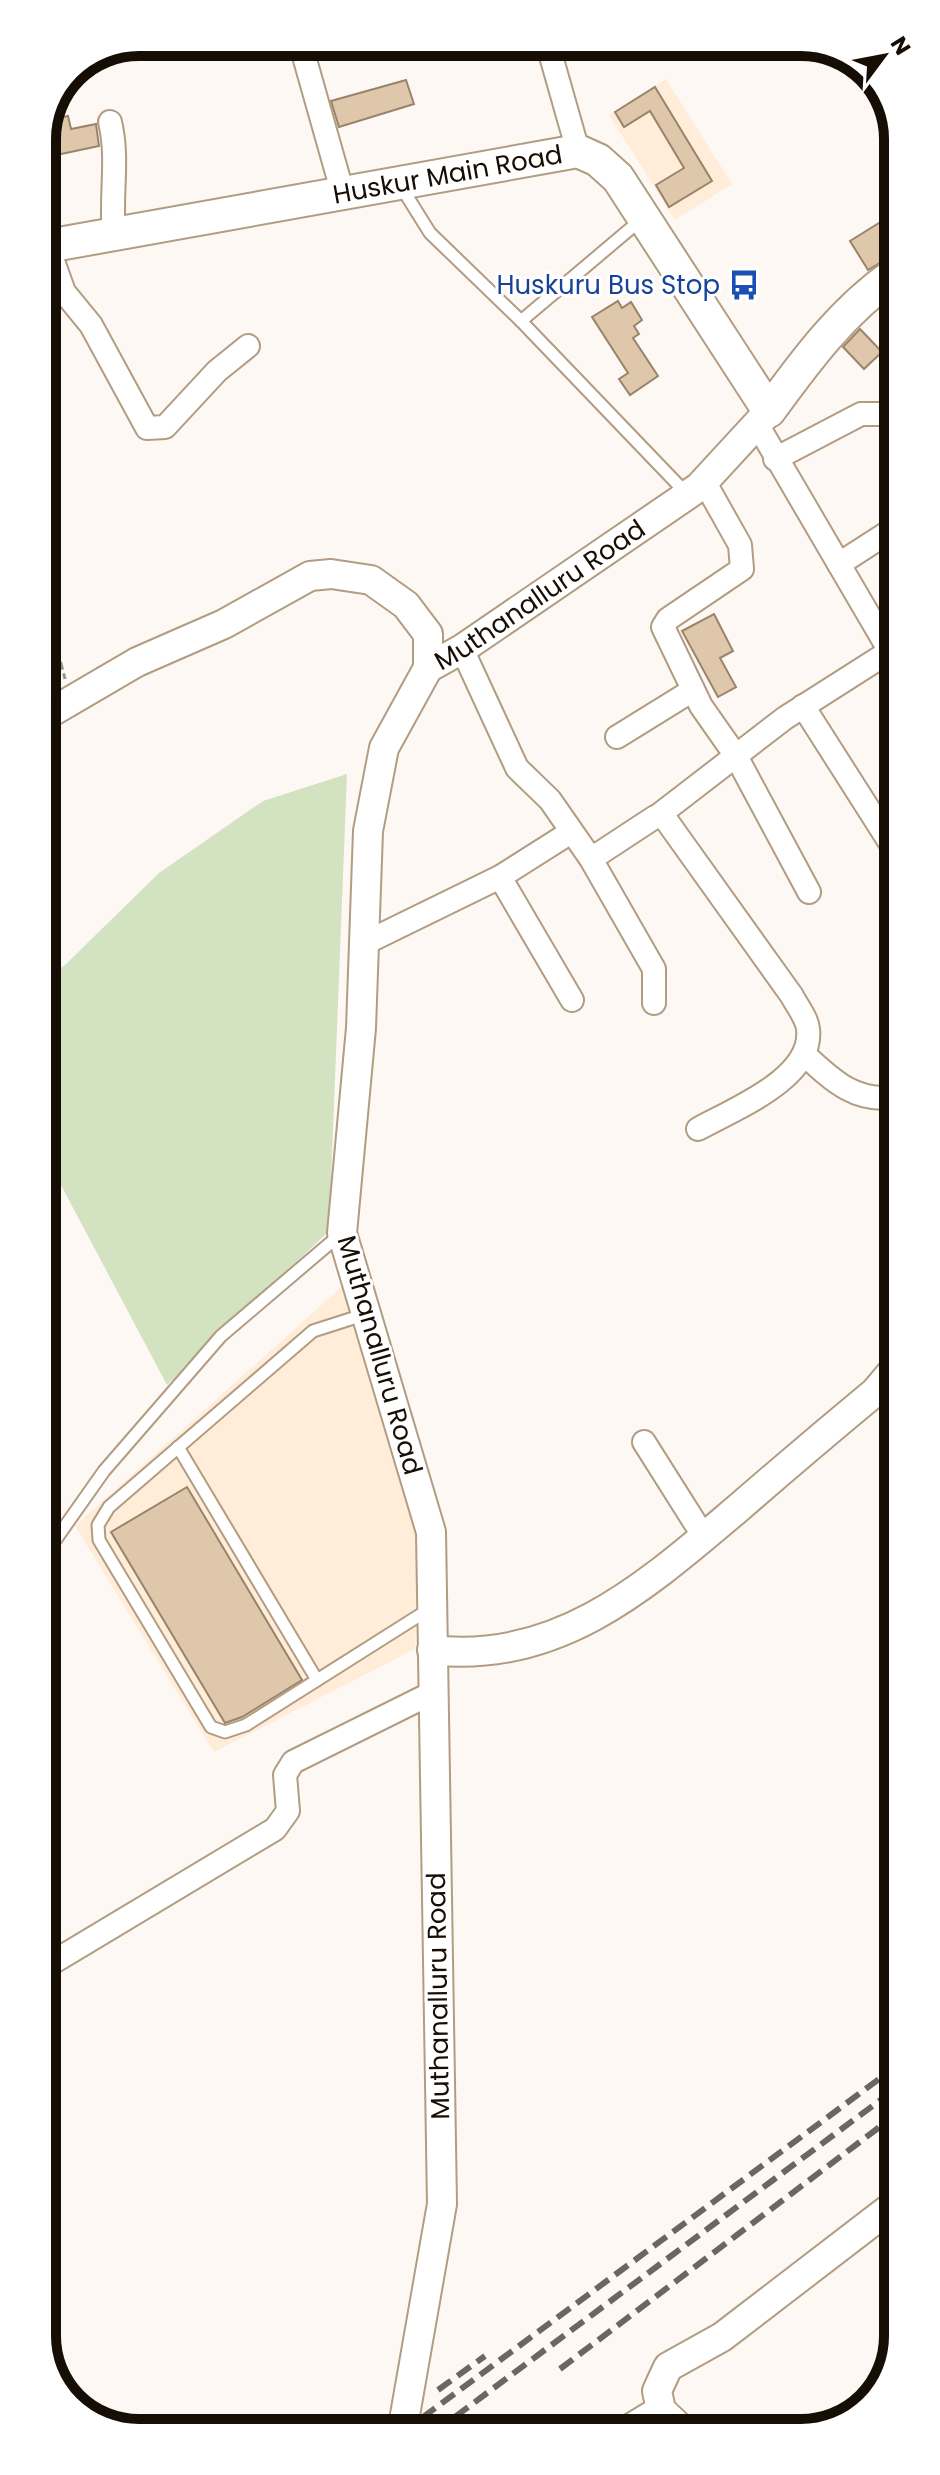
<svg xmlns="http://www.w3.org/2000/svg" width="940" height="2475" font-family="Poppins,sans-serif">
	<rect width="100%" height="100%" fill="#fdf8f3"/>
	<g fill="#ffedd9">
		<polygon points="666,79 732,184 675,220 609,115"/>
		<polygon points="347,1282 420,1534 415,1649 214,1752 75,1526"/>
	</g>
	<polygon fill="#d3e2c0" points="347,774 329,1231 167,1385 44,1153 43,980 65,965 159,873 263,801"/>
	<g fill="#dfc7ac" stroke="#99846a" stroke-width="2">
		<polygon points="406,80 414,104 339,127 331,101"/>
		<polygon points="655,87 712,181 669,207 656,185 684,168 650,111 624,127 615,112"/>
		<polygon points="68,116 71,129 96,124 99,146 47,157 42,133 48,120"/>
		<polygon points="895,213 895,254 868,270 850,241"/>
		<polygon points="618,301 622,308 631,302 642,320 634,326 639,334 633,338 658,376 630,395 619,379 628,373 592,317"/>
		<polygon points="860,329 882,352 864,369 843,347"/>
		<polygon points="714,614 733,651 720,658 736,687 718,697 682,631"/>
		<polygon points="187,1487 302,1680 242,1717 225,1723 111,1532"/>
	</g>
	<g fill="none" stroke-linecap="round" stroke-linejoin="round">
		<g stroke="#b29c82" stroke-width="15">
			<g id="service">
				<polyline points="400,185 430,233 521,321"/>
				<polyline points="643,218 521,321 687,494"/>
				<polyline points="366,1314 313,1331 109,1507 98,1525 99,1540 211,1727 225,1732 246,1725 431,1608"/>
				<polyline points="178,1447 317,1680"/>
				<polyline points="44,1556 104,1471 221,1336 342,1233"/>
			</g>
		</g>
		<g stroke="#b29c82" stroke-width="26">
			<g id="minor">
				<polyline points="300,42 343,194"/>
				<polyline points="547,42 578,151"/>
				<path d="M110,122C119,159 110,196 114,235"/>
				<polyline points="48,247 64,292 91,325 147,428 165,427 217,371 248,346"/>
				<polyline points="757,424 895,660"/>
				<polyline points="775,459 861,414 895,414"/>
				<polyline points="704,481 740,545 742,569 668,619 663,627 701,706 736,756 809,892"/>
				<polyline points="839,564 895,528"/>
				<polyline points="462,649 517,768 550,800 591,859 654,969 654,1003"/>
				<polyline points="803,706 896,852"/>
				<polyline points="617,737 693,690"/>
				<polyline points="659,815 785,718 895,648"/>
				<path d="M591,859L655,817H664L792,996C797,1006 807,1018 808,1029C814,1078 734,1109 698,1129"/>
				<polyline points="500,877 572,1000"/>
				<polyline points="361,945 500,877 571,832"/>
				<path d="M804,1054C832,1080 855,1103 896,1097"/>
				<polyline points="644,1442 704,1537"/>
				<polyline points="45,1967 275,1829 288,1811 285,1775 293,1762 432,1693"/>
			</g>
		</g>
		<g stroke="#b29c82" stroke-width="32">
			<g id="tertiary">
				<polyline points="43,717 137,662 224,624 310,576 331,574 371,580 406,605 428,634 428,668"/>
				<path d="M432,1650C558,1665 647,1585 736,1510C782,1470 828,1431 875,1392L897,1366"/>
				<polyline points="628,2430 661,2410"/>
				<polyline points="682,2430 661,2410 657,2391 668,2367 722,2337 898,2202"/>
				<path id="s1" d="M402,2432L442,2204L431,1532L342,1233L361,1028L368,831L384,748L428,668L462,649L699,487L769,411"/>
			</g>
		</g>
		<g stroke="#b29c82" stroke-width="36">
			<g id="secondary">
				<path id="s2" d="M42,247L578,151L598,160L618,178L769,411C806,360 843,310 895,274"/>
			</g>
		</g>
		<g stroke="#9a948d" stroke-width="3" stroke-dasharray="8 4" stroke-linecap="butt">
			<polyline points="43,592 65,679"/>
			<polyline points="891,1409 897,1415"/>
		</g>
		<use href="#service" stroke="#fff" stroke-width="11"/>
		<use href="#minor" stroke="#fff" stroke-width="22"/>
		<use href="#tertiary" stroke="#fff" stroke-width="28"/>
		<use href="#secondary" stroke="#fff" stroke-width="32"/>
		<g stroke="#6d665f" stroke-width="6" stroke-dasharray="16 8" stroke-linecap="butt">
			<polyline points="560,2369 898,2113"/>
			<polyline points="438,2390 485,2356"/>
			<polyline points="436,2431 898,2087"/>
			<polyline points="403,2432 898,2065"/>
		</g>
	</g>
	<defs>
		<g id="bus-bare" transform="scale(2.4)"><path d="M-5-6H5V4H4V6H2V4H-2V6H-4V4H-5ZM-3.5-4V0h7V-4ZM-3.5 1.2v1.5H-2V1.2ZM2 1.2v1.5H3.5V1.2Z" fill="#1a4fb4" stroke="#fff" stroke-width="2.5" paint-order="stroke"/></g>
	</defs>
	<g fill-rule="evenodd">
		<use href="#bus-bare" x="744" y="285"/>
	</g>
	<g text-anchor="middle" stroke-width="6" stroke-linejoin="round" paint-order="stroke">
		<g font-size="26" fill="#160e05" stroke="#fff">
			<text dy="9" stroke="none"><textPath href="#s2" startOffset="412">Huskur Main Road</textPath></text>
			<text dy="9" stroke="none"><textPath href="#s1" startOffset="1928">Muthanalluru Road</textPath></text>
			<text transform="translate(380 1355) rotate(74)" y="9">Muthanalluru Road</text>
			<text transform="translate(438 1996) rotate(-91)" y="9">Muthanalluru Road</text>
		</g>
		<g font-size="26" fill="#164399" stroke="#fff" text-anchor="end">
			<text x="720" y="294">Huskuru Bus Stop</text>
		</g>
	</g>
	<path d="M0 0H940V2475H0ZM139 56H801A83 83 0 0 1 884 139V2336A83 83 0 0 1 801 2419H139A83 83 0 0 1 56 2336V139A83 83 0 0 1 139 56Z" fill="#fff" fill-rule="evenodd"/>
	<path fill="none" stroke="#160e05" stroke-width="10" d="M139 56H801A83 83 0 0 1 884 139V2336A83 83 0 0 1 801 2419H139A83 83 0 0 1 56 2336V139A83 83 0 0 1 139 56Z"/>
	<g transform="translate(884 56) rotate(58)" stroke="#ffffff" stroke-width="6" paint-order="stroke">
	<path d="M0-6L14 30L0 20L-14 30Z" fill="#160e05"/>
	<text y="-12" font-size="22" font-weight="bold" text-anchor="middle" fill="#160e05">N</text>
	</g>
</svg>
